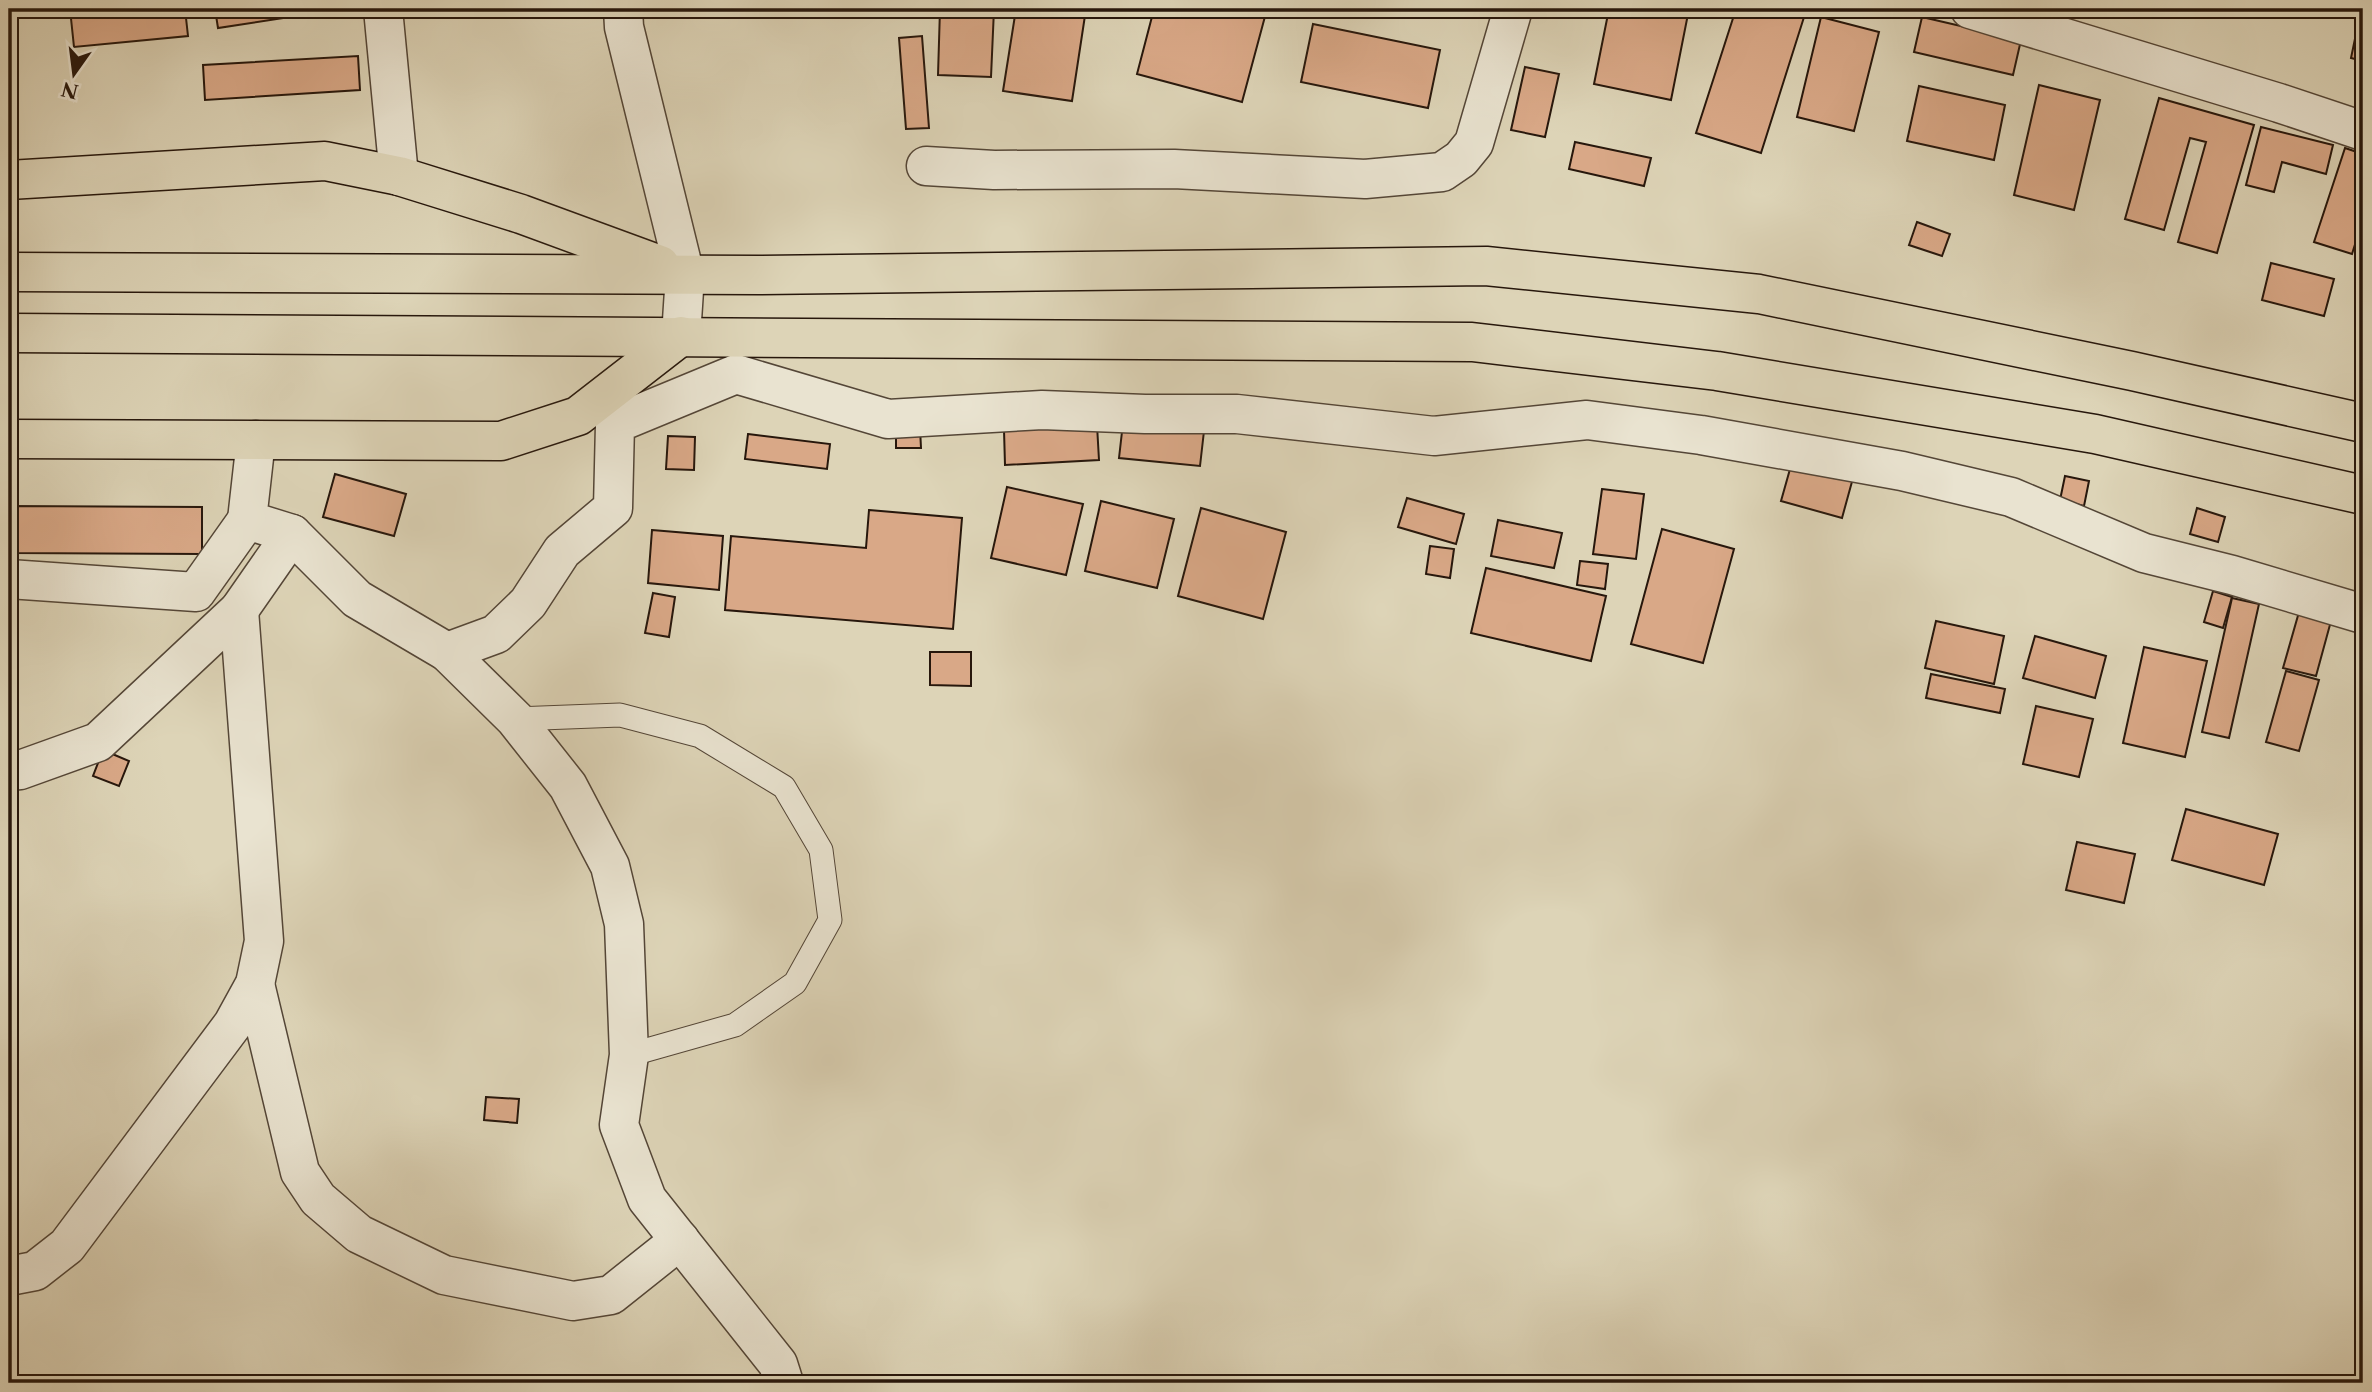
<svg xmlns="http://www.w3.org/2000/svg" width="2372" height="1392" font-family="'Libre Caslon Text',serif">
	<rect width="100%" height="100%" fill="#ddd4b7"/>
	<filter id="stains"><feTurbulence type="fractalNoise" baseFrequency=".00286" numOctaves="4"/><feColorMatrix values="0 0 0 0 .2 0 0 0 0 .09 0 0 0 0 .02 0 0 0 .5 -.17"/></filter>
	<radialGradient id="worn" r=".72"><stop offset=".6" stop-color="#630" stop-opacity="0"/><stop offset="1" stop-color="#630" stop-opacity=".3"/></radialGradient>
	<g fill="#d9a887" stroke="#27170c" stroke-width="2">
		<polygon points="70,9 185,9 188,36 74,47"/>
		<polygon points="215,9 342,9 218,28"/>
		<polygon points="547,9 578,9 578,16 547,17"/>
		<polygon points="940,9 994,9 991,77 938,75"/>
		<polygon points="1016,9 1086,9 1072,101 1003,91"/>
		<polygon points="1154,9 1267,9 1242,102 1137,74"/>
		<polygon points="1609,9 1689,9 1671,100 1594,84"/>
		<polygon points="1736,9 1788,9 1805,14 1761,153 1696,133"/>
		<polygon points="1821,17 1879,32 1854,131 1797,117"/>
		<polygon points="1922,17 2021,40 2013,75 1914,52"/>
		<polygon points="1313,24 1440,50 1428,108 1301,82"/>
		<polygon points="2357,29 2363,31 2363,61 2351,58"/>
		<polygon points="922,36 929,128 906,129 899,38"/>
		<polygon points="358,56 360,90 205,100 203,65"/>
		<polygon points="1525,67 1559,74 1545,137 1511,130"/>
		<polygon points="2039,85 2100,100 2074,210 2014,195"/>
		<polygon points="1919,86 2005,105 1994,160 1907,141"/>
		<polygon points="2159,98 2254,125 2217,253 2178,242 2206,142 2190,138 2164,230 2125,219"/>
		<polygon points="2261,127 2333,145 2326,174 2282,162 2274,192 2246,185"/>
		<polygon points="1575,142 1651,158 1644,186 1569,169"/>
		<polygon points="2345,148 2363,154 2363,219 2352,254 2314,242"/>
		<polygon points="1917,222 1950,234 1942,256 1909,245"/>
		<polygon points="2271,263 2334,279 2324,316 2262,300"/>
		<polygon points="2363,308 2363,335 2356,332"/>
		<polygon points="1123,423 1204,431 1200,466 1119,458"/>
		<polygon points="1097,425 1099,460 1005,465 1004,430"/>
		<polygon points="896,427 920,428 921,448 896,448"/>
		<polygon points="748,434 830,444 827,469 745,459"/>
		<polygon points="668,436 695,437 694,470 666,469"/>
		<polygon points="1792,462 1853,478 1842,518 1781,501"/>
		<polygon points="335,474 406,494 394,536 323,517"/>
		<polygon points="2065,476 2089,481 2084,506 2060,500"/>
		<polygon points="1007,487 1083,504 1066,575 991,558"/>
		<polygon points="1602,489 1644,494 1636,559 1593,554"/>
		<polygon points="1407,498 1464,514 1456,544 1398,527"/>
		<polygon points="1101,501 1174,519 1157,588 1085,571"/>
		<polygon points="9,506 202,507 202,554 9,553"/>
		<polygon points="1201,508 1286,532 1263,619 1178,596"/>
		<polygon points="2197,508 2225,517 2218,542 2190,534"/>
		<polygon points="869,510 962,518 953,629 725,610 731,536 866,548"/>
		<polygon points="1498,520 1562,533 1554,568 1491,556"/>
		<polygon points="1662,529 1734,549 1703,663 1631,644"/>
		<polygon points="652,530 723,536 719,590 648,583"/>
		<polygon points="1430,546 1454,549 1450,578 1426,574"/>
		<polygon points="1580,561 1608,564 1605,589 1577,585"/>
		<polygon points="1486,568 1606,596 1591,661 1471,633"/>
		<polygon points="2213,591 2232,597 2223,628 2204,622"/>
		<polygon points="653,593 675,597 669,637 645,633"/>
		<polygon points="2232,598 2259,604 2229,738 2202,732"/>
		<polygon points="2299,612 2331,621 2316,676 2283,668"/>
		<polygon points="1936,621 2004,636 1994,684 1925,668"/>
		<polygon points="2035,636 2106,656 2095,698 2023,678"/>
		<polygon points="2144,647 2207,661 2185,757 2123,743"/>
		<polygon points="930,652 971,652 971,686 930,685"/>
		<polygon points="2286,671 2319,680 2299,751 2266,742"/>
		<polygon points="1931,674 2005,689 2000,713 1926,698"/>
		<polygon points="2036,706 2093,719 2079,777 2023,764"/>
		<polygon points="103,750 129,761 119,786 93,776"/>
		<polygon points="2186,809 2278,834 2264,885 2172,860"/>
		<polygon points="2077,842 2135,854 2124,903 2066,890"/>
		<polygon points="486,1097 519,1099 517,1123 484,1120"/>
	</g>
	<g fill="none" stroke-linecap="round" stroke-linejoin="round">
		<g stroke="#544637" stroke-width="25">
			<polyline id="service" points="515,719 620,715 700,736 784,787 821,850 830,920 795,983 735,1025 629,1055"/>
		</g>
		<g stroke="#544637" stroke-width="41">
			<g id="minor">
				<polyline points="383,9 399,176"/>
				<polyline points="623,9 624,27 685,275 681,336"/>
				<polyline points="1970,9 2279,103 2363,131"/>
				<polyline points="926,166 994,170 1174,169 1365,179 1442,172 1461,159 1474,143 1513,9"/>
				<polyline points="256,440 247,520 292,534 357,599 447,652 515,719 568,786 610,866 624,924 629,1055 619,1125 647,1199 778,1364 784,1383"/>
				<polyline points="9,579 196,592 247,520"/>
				<polyline points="447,652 496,634 528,603 562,551 613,508 615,424 736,374 888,419 1042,410 1145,414 1237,414 1434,436 1587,420 1701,435 1902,471 2011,497 2144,553 2232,575 2363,614"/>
				<polyline points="9,771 20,770 98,742 239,610 292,534"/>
				<polyline points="255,984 300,1172 318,1199 359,1234 444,1275 573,1301 611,1295 680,1240"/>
				<polyline points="9,1276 35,1271 67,1246 233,1024 255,984 264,941 239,610"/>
			</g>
		</g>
		<g stroke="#27170c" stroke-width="41">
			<g id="trunk">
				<polyline points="9,180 325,161 399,176 521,214 660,265"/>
				<polyline points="9,272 758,275 1486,266 1759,294 2132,371 2363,423"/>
				<polyline points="9,333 1472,342 1717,371 2095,434 2363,495"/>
				<polyline points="9,439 501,441 578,416 681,336"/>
			</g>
		</g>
		<use href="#service" stroke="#e9e3d0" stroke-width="23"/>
		<use href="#minor" stroke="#e9e3d0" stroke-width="38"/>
		<use href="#trunk" stroke="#ddd4b7" stroke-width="38"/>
	</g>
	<rect width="2372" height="1392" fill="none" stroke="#ddd4b7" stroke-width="35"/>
	<rect x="10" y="10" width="2351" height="1371" fill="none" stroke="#27170c" stroke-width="3.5"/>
	<rect x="18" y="18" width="2337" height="1357" fill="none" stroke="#27170c" stroke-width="2"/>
	<g transform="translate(74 74) rotate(194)" stroke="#e9e3d0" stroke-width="5" paint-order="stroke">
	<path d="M0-5L12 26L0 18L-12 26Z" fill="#27170c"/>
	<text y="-10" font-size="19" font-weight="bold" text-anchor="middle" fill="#27170c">N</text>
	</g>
	<rect width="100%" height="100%" filter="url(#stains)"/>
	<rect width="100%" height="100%" fill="url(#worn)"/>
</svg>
